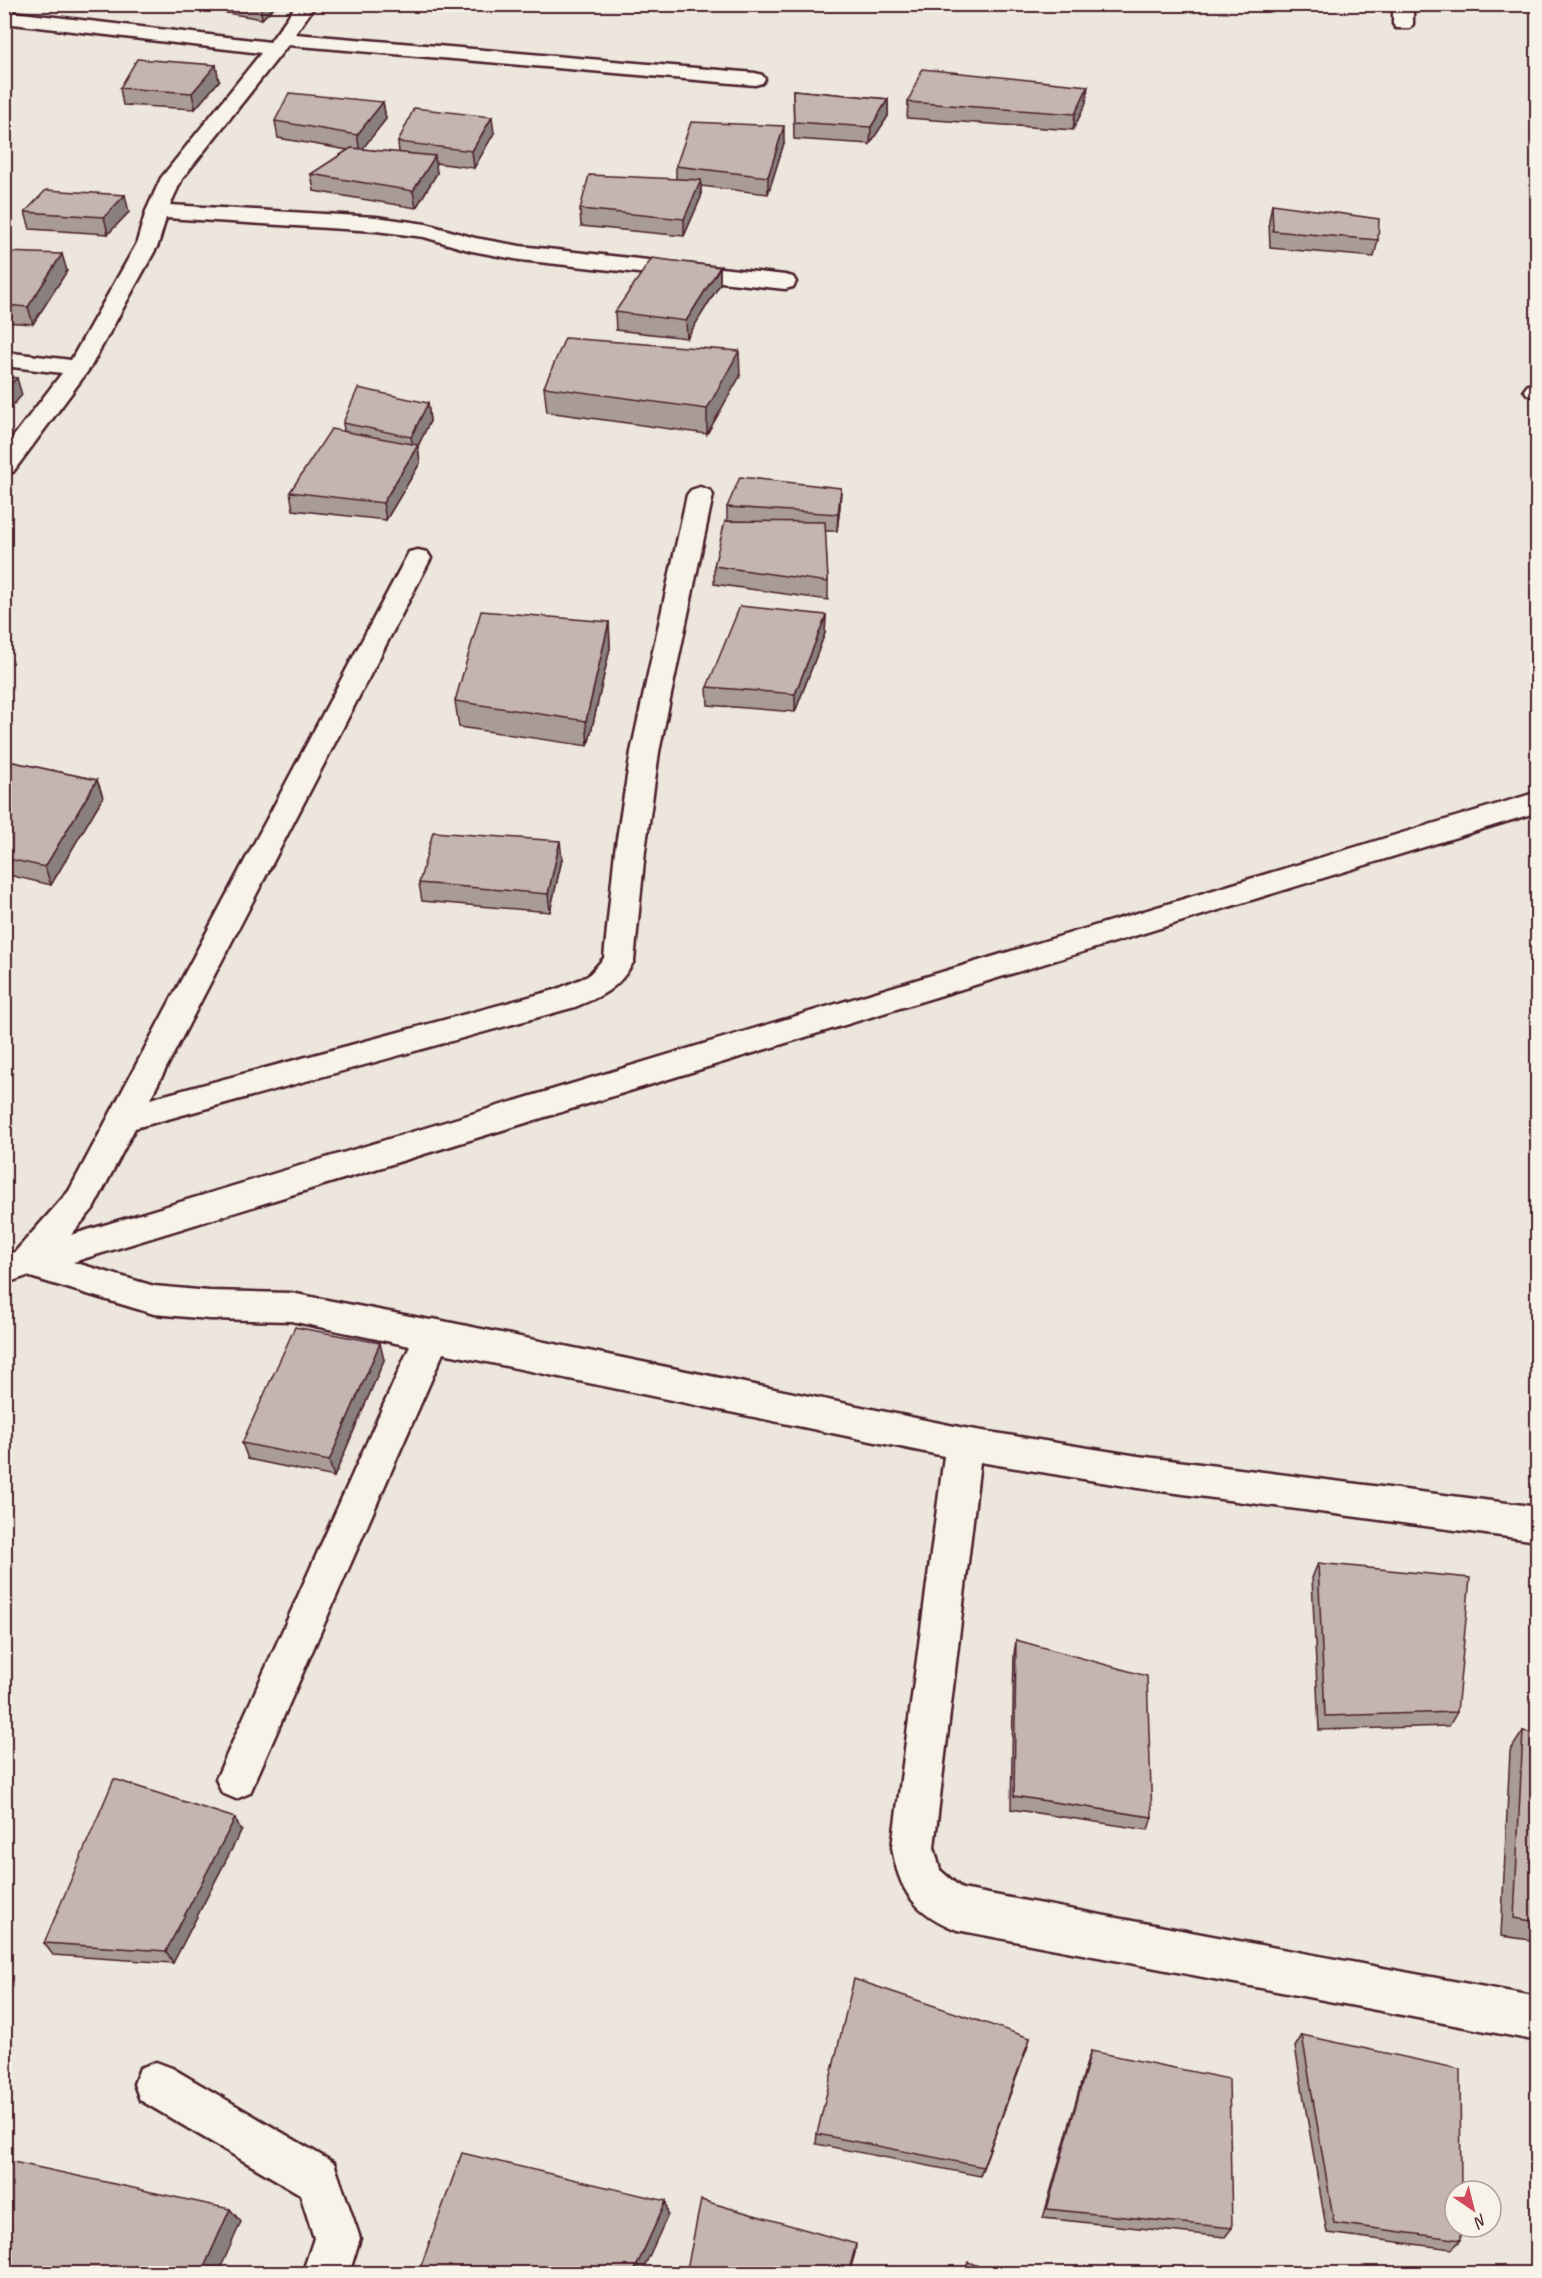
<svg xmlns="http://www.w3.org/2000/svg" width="1542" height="2278" font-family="Caveat,sans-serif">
	<rect width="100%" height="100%" fill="#ece6dd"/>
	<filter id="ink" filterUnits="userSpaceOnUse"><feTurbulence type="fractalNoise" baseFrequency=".0167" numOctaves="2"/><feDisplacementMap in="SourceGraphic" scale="12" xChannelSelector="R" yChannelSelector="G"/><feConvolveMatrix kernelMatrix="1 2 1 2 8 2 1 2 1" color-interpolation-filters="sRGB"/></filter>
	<g filter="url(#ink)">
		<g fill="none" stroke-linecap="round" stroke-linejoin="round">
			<g stroke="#4a1f2b" stroke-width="5">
				<g id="street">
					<polygon points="297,4 316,4 295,34 755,73 762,75 765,79 762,83 755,85 288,45 182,179 170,205 376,217 426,224 475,238 520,246 785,275 793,277 796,282 793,287 785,289 520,260 472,251 424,237 376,231 166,218 158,245 90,368 13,472 4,474 4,449 62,373 4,366 4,352 71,360 136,245 146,211 161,178 261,53 4,23 4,11 270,42"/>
					<polygon points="1393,4 1413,4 1413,24 1410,28 1396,28 1393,24"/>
					<polygon points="1538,383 1538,397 1528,395 1524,390 1528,385"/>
					<path d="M700,487L709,490L713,495L659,752L645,851L634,961C618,989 604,995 575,1007L135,1128L93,1209L71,1235L1538,792V812L73,1262L154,1286L209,1291L291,1293L430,1320L433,1319L964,1428L1138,1456L1538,1507V1541L1138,1488L980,1462L934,1847L940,1870L962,1889L1538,1997V2041L957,1930C915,1913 899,1892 892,1847L944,1456L443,1353L250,1793L236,1799L222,1793L216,1779L410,1346L291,1321L209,1319L154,1314L27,1276L4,1284V1256L15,1252L69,1191L409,552L418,550L427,552L431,558L150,1099L555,990L588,976L604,958L615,851L631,752L687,495L691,490Z"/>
					<polygon points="156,2062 172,2068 334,2163 360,2238 349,2274 302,2274 314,2238 300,2194 140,2100 134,2084 140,2068"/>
				</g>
			</g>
			<use href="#street" fill="#f7f3e8" fill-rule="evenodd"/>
		</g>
		<g fill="#a99c97" stroke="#4a1f2b" stroke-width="1.5">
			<polygon points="192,4 277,4 262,19 192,7"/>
			<polygon points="219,81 195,109 123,105 120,88"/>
			<polygon points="793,90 888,99 888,116 870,144 794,139"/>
			<polygon points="383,102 386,119 362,149 399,153 398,142 494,133 474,168 435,163 437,173 416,208 314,191 311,174 348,150 278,138 275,121"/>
			<polygon points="908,102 1086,103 1073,130 907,118"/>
			<polygon points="784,143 768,194 701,186 701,197 684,236 581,226 580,209 676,179 676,166"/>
			<polygon points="1272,204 1378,240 1374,257 1270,248 1269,221"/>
			<polygon points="25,212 129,212 108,234 30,229"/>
			<polygon points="4,252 67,271 33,324 4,322"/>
			<polygon points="720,267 720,284 687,338 616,330 615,312"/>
			<polygon points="740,376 707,434 547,412 544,387"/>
			<polygon points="428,403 430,421 418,446 420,463 386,520 293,510 290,492 344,431 343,423"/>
			<polygon points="841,488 840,506 837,531 825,531 828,582 828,600 714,584 714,566 727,521 727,507"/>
			<polygon points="826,615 825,633 795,712 708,705 707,687"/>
			<polygon points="609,622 610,648 588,746 459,727 455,701"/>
			<polygon points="4,760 97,780 103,797 51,885 4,874"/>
			<polygon points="562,859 550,912 422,901 419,883"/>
			<polygon points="384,1360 334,1477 248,1459 242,1443"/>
			<polygon points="1318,1563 1457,1712 1449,1726 1319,1730 1312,1578"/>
			<polygon points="1016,1640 1152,1817 1148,1830 1011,1809 1014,1654"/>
			<polygon points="1523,1731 1538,1734 1538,1941 1501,1936 1510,1751"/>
			<polygon points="241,1831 173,1963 53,1955 44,1943"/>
			<polygon points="1302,2035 1461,2240 1452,2249 1327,2233 1295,2047"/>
			<polygon points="1030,2038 980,2176 816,2144 817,2134"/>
			<polygon points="1091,2051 1232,2228 1225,2237 1043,2218 1087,2062"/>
		</g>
		<g fill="#897f7b" stroke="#4a1f2b" stroke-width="1.5">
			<polygon points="260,4 277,4 262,19"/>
			<polygon points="216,65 219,81 195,109 192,93"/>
			<polygon points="1088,86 1086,103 1073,130 1075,114"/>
			<polygon points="888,99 888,116 870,144 871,127"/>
			<polygon points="383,102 386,119 360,152 357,135"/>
			<polygon points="492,117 494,133 474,168 472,151"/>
			<polygon points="784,126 784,143 768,194 768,177"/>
			<polygon points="435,156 437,173 416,208 413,191"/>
			<polygon points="701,180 701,197 684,236 684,219"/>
			<polygon points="125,195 129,212 108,234 104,217"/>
			<polygon points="62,254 67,271 33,324 28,307"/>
			<polygon points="720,267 720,284 687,338 686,321"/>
			<polygon points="739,351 740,376 707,434 707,409"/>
			<polygon points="17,378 22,395 4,415 4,391"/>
			<polygon points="428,403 430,421 418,446 420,463 386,520 383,503 414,452 411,437"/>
			<polygon points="841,488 840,506 837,531 838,514"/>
			<polygon points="826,615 825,633 795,712 795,694"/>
			<polygon points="609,622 610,648 588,746 586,721"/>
			<polygon points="97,780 103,797 51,885 45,867"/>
			<polygon points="560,841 562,859 550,912 548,894"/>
			<polygon points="380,1343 384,1360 334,1477 329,1461"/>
			<polygon points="235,1818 241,1831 173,1963 166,1951"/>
			<polygon points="1030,2038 1027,2049 980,2176 983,2167"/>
			<polygon points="666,2201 668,2215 641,2274 633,2274"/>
			<polygon points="230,2209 241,2222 218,2274 201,2274"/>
			<polygon points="856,2244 855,2253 849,2274 848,2274"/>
		</g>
		<g fill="#c4b5b0" stroke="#4a1f2b" stroke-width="1.5">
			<polygon points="137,59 216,65 192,93 120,88"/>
			<polygon points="922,69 1088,86 1075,114 908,102"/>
			<polygon points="793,90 888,99 871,127 794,122"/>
			<polygon points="289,93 383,102 357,135 275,121"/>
			<polygon points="414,108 492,117 472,151 398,142"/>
			<polygon points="691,122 784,126 768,177 676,166"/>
			<polygon points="351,148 435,156 413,191 311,174"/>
			<polygon points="589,175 701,180 684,219 580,209"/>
			<polygon points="46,190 125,195 104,217 25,212"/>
			<polygon points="1272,204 1379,219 1378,240 1273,231"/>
			<polygon points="4,252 62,254 28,307 4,305"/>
			<polygon points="652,258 720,267 686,321 615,312"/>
			<polygon points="565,338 739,351 707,409 544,387"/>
			<polygon points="4,376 17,378 4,391"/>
			<polygon points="358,388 428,403 411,437 343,423"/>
			<polygon points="331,429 418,445 383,503 290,492"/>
			<polygon points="740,477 841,488 838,514 727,507"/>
			<polygon points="725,521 825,522 828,582 714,566"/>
			<polygon points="740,606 826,615 795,694 707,687"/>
			<polygon points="481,611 609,622 586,721 455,701"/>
			<polygon points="4,760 97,780 45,867 4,858"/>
			<polygon points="433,832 560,841 548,894 419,883"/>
			<polygon points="295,1327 380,1343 329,1461 242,1443"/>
			<polygon points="1318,1563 1470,1578 1457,1712 1325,1716"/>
			<polygon points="1016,1640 1147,1676 1152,1817 1014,1796"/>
			<polygon points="1523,1731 1538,1734 1538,1922 1514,1918"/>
			<polygon points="114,1779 235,1818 166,1951 44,1943"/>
			<polygon points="854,1979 1030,2038 983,2167 817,2134"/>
			<polygon points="1302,2035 1460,2069 1461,2191 1455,2191 1455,2227 1461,2227 1461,2240 1334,2223"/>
			<polygon points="1091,2051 1229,2079 1232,2228 1047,2209"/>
			<polygon points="462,2153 666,2201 633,2274 418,2274"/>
			<polygon points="4,2160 230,2209 201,2274 4,2274"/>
			<polygon points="701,2200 856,2244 848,2274 686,2274"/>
			<polygon points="968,2262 999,2274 964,2274"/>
		</g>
	</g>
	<rect width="1542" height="2278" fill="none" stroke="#f7f3e8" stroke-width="24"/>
	<rect x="12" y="12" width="1518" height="2254" fill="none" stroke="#4a1f2b" stroke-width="2" filter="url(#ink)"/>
	<g transform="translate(1473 2209) rotate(145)"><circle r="28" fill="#f7f3e8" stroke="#b29e9c" stroke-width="1.5"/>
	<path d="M0-4.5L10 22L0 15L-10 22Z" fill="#d1495b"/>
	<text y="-9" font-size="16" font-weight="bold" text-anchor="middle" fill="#4a1f2b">N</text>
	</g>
</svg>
